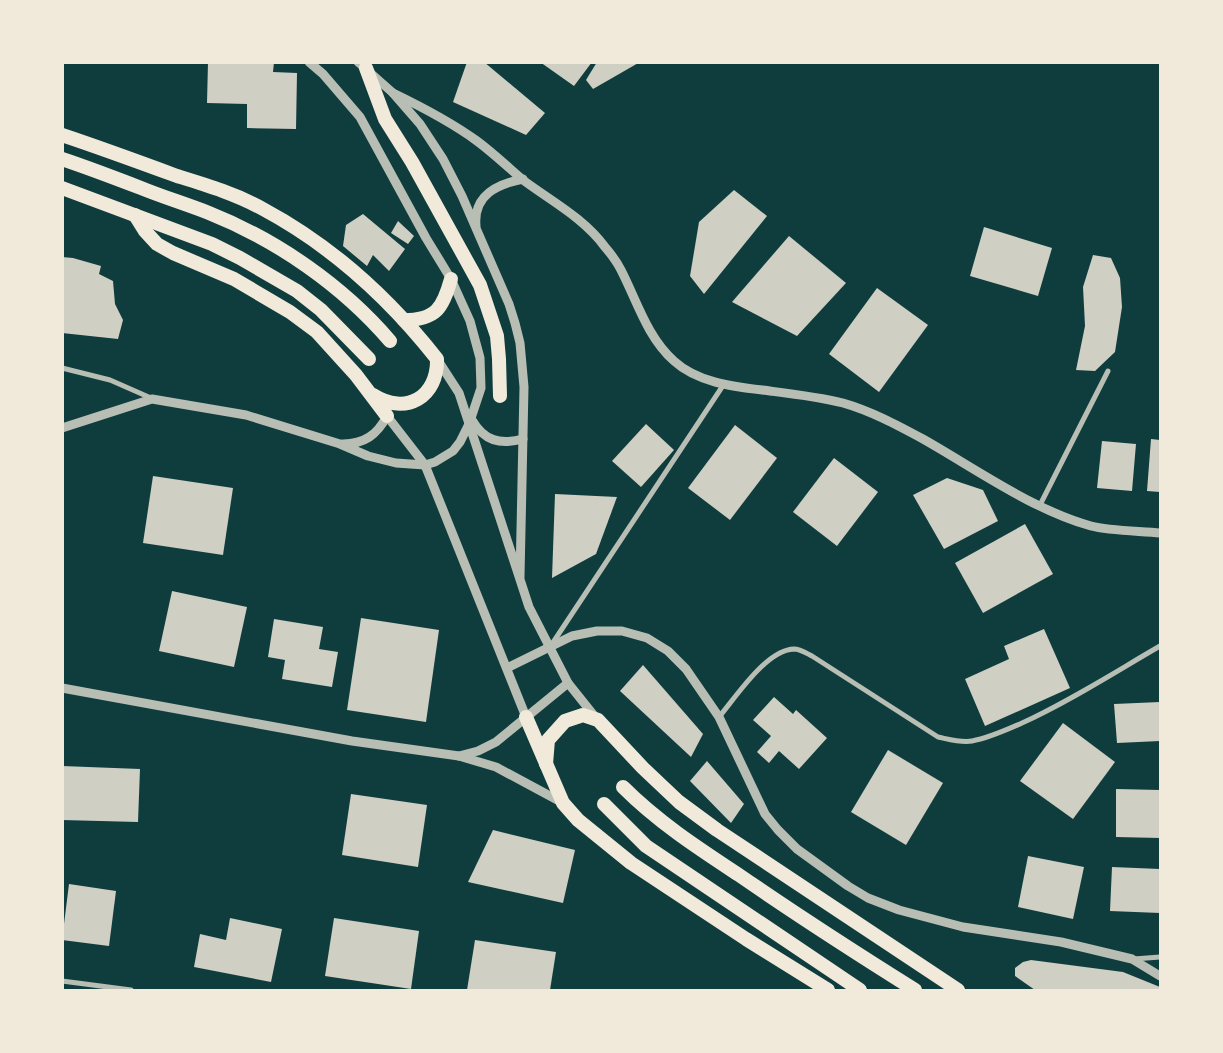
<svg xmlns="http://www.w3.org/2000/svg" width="1223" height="1053" font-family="Quicksand,sans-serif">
	<rect width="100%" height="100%" fill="#0f3d3e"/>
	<g fill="#cfcfc3">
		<polygon points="208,62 274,62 273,72 297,73 296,129 247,128 247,104 207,103"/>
		<polygon points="467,62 484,62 545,113 526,135 453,102"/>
		<polygon points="540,62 592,62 574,86"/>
		<polygon points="597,62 640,62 593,89 586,80"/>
		<polygon points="734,190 767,216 704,294 690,276 699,222"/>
		<polygon points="363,214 405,249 389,271 373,255 367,266 343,246 346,225"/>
		<polygon points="398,221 414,236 408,244 391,233"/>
		<polygon points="984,227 1052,248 1038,296 970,276"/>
		<polygon points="789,236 846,283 797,336 732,302"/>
		<polygon points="1093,255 1111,258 1120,278 1122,307 1115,352 1095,371 1076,370 1085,326 1083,287"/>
		<polygon points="62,257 73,258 101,266 99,274 113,281 115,304 123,320 118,339 62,333"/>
		<polygon points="877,288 928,325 879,392 829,354"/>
		<polygon points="646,424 674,450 641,487 612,461"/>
		<polygon points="735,425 777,458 730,520 688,488"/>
		<polygon points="1151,439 1160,440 1160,492 1147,491"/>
		<polygon points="1102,441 1136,444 1132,491 1097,488"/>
		<polygon points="834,458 878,492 837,546 793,512"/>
		<polygon points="153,476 233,488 223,555 143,543"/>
		<polygon points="947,478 983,490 998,521 944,549 913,495"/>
		<polygon points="555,494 617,497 596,554 552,578"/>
		<polygon points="1025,524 1053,574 983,613 955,563"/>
		<polygon points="172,591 247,607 234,667 159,651"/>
		<polygon points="361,618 439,630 426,722 347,710"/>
		<polygon points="274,619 323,627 319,649 338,652 332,687 282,679 285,660 268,657"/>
		<polygon points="1044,629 1070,688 985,726 965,679 1009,659 1004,646"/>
		<polygon points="643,665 703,734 691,757 620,691"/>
		<polygon points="774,697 793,714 796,710 827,738 799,769 779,751 769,763 757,752 771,736 753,720"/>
		<polygon points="1160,702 1160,741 1117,743 1114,704"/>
		<polygon points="1063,723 1115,762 1073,819 1020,781"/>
		<polygon points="888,750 943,783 906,845 851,812"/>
		<polygon points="707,761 744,804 731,823 690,781"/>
		<polygon points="62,766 140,769 138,822 62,820"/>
		<polygon points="1116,789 1160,790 1160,838 1116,837"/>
		<polygon points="351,794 427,805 418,867 342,855"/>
		<polygon points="493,830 575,850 563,903 468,882"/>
		<polygon points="1028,856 1084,867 1073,919 1018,907"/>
		<polygon points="1112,867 1160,869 1160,913 1110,911"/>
		<polygon points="69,884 116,891 109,946 62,940"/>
		<polygon points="230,918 282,929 271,982 194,967 200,934 226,940"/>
		<polygon points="334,918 419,931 411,989 325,976"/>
		<polygon points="475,940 556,952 550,990 467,990"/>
		<polygon points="1031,960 1123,972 1160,987 1160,990 1035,990 1015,976 1015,968 1023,962"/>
	</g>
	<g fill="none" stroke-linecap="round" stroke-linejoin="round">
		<g stroke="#b8beb3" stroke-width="5">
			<polyline points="62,368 110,380 151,398"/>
			<polyline points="1040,505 1108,371"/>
			<polyline points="552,644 724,384"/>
			<path d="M719,717C736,697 766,650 794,649C800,649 806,653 812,656L938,737C948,739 961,743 972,741C989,738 1006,730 1022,723C1070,701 1115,672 1160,646"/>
			<polyline points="1134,959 1160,957"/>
			<polyline points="62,981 131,990"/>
		</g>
		<g stroke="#b8beb3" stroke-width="9">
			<polyline points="358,62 393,93 420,124 443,159 462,196 509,304 515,323 520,343 524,387 520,577"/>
			<path d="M393,93C422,107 451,122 477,141C493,153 508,167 523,180C551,201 584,218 605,247C611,254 617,262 621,270C637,301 647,337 674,361C699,384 738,387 770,391C794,394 819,397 843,403C871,411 897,425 923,439C976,469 1033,510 1091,526C1110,531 1141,531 1160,533"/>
			<path d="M476,226C473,195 497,184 523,179"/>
			<polyline points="437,359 459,393 529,607 568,683 596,718"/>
			<path d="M472,420C484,441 500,445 523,439"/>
			<polyline points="62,428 152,399 246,415 340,444 368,456 396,463 425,465 435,462 453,451 460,442 469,424 481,388 480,358 470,321 451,279 426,238 360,117 323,74 309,62"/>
			<path d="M343,444C364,444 377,435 387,416L425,465L526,717"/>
			<polyline points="507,668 572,636 597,631 622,631 647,638 668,651 686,669 719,717 765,814 778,830 797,849 848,886 868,898 899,910 963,927 1061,942 1132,959 1160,976"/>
			<polyline points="62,688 352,741 459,756 496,767 563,803"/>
			<polyline points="459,756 478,751 496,742 568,683"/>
		</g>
		<g stroke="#f1e9da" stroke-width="14">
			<polyline points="366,68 385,119 412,162 480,285 497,336 499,359 500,396"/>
			<path d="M62,135C101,148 139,162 177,176C206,185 236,194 263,209C332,246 389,298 437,359C438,397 406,416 373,395"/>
			<path d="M62,159C89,168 115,178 141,188C163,197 186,204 209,213C277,240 343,286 390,341"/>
			<polyline points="62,188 212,244 240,258 297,291 321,310 369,359"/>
			<polyline points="135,215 145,231 157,244 173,253 234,279 290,312 317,332 356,375 387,416"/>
			<path d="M404,320C436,320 443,308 451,279"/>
			<polyline points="526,717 563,803 578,820 631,863 746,939 828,990"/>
			<polyline points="546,764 548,740 565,721 583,715 598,720 643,768 679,802 717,830 958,990"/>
			<path d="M623,787C658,822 698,848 739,875C797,915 856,953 915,990"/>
			<polyline points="604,804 646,846 860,990"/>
		</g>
	</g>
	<rect width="1223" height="1053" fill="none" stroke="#f1e9da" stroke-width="128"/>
</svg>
